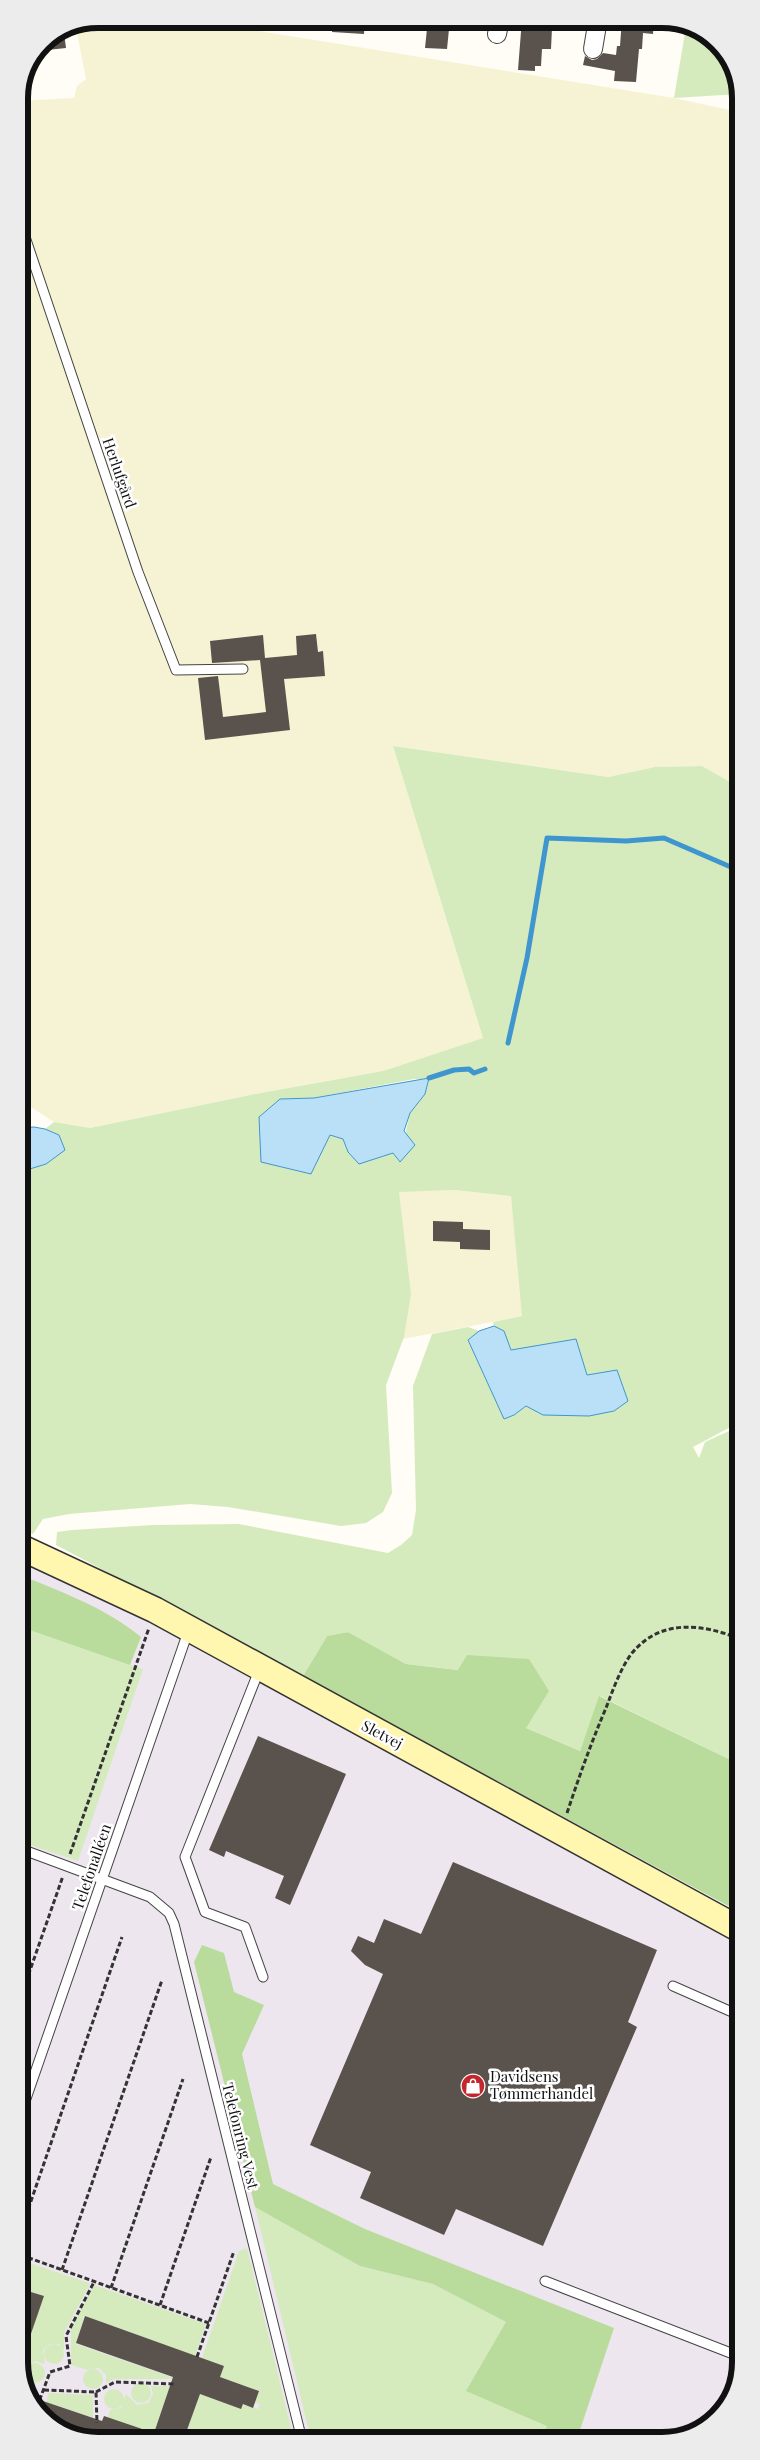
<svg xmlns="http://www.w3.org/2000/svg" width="760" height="2460" font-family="'Playfair Display',serif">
	<rect width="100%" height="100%" fill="#fffdf5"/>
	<polygon fill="#eee6ef" points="20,1561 102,1597 741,1944 741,2362 725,2410 682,2439 93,2441 46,2422 21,2382"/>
	<g fill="#f6f3d4">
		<polygon points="98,19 185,19 674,98 739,112 739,787 702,766 655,767 608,777 393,746 483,1038 383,1071 255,1094 90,1128 54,1122 20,1100 19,101 74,98 77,86 86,79 76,28"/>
		<polygon points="455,1190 511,1196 523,1316 403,1339 399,1191"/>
	</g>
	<g fill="#d5ebbd" fill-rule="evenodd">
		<polygon points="686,27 714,38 739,78 739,94 674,98"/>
		<path d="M393,746L608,777L655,767L702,766L739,787L740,1422L693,1447L699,1458L705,1442L740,1426L741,1765L600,1696L580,1751L526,1728L459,1670L406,1664L348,1632L327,1636L303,1676L56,1545L57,1532L72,1530L153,1525L239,1524L388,1553L401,1545L412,1535L416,1510L413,1386L432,1334L468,1327L479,1331L468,1341L514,1415L526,1406L587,1375L510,1350L504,1331L494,1326L493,1322L522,1316L511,1196L454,1190L399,1192L411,1294L404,1337L386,1385L392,1493L383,1512L366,1523L341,1526L228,1507L190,1504L69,1514L43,1519L33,1534L20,1527V1172L46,1164L59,1135L45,1129L54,1122L90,1128L255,1094L383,1071L483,1038ZM414,1079H429L425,1094L410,1113L399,1162L393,1153L348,1152L343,1139L329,1135L280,1099L313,1098Z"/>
		<polygon points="21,1627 143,1669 78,1861 21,1842"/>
		<polygon points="255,2207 360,2266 433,2284 506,2322 547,2426 542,2439 311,2440"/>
		<polygon points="247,2248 294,2440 183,2441 200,2394 241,2408 243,2404 258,2409 260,2404 255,2402 259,2391 220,2377 224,2366 202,2358 239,2251"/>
		<polygon points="21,2260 89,2283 89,2286 64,2333 64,2350 59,2344 50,2344 43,2350 45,2362 43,2364 36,2361 24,2367 25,2379 33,2385 32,2399 21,2382 21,2344 43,2297 21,2289"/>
		<polygon points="94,2285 206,2324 195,2356 84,2316 76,2344 177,2379 114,2379 106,2383 106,2375 99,2368 87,2370 71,2365 71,2329"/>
		<circle cx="54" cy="2354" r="10"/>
		<circle cx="35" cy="2373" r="10"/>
		<circle cx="93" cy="2379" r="10"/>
		<circle cx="141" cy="2393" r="10"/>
		<polygon points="151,2386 170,2386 154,2433 108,2418 110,2410 121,2408 126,2394 137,2405 148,2403 153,2394"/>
		<circle cx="114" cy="2399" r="10"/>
		<polygon points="49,2393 93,2395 93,2420 91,2417 46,2402"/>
	</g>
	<g fill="#b9dc9c">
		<path d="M20,1575C62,1592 106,1608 141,1637L130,1665L21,1627Z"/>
		<polygon points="348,1632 406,1664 458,1670 467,1655 529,1659 549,1691 526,1728 580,1751 599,1696 741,1765 741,1913 303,1676 327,1636"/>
		<polygon points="202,1945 224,1953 234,1992 264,2005 242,2054 273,2184 365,2229 614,2328 577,2439 542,2439 547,2426 466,2391 506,2322 433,2284 360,2266 255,2207 194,1962"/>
	</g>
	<g fill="#b9e0f7" stroke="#3f96cf">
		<polygon points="429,1078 425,1094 410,1113 404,1131 415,1145 400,1162 393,1153 359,1164 348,1152 343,1139 330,1135 311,1174 261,1162 259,1117 280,1099 314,1098"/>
		<polygon points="34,1127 45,1129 59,1135 65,1150 46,1164 20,1172 20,1128"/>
		<polygon points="494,1326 504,1331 511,1350 576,1339 587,1375 617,1370 628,1401 614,1411 589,1416 543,1415 526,1406 514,1415 504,1419 468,1340 479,1331"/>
	</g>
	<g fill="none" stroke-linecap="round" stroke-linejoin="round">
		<g stroke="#3f96cf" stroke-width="5">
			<polyline points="508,1043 527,958 547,838 626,841 664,838 740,871"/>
			<polyline points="429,1078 454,1070 469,1069 474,1073 485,1069"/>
		</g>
	</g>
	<g fill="#5a524d">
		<polygon points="333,19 365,19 364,34 332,32"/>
		<polygon points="428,19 450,19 447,49 425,48"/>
		<polygon points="522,19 548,19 548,28 552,28 551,49 542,49 541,66 535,66 535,71 518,70"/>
		<polygon points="622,19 654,19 653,34 643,33 642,49 639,49 636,82 614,81 615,71 583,65 585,56 592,60 597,59 603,53 616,55 617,46 620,46"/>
		<polygon points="64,33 66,48 38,51 42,42"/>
		<polygon points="316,634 318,652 323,651 325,676 284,679 290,730 205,740 198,678 218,676 223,717 266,712 260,660 212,663 210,641 263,635 265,658 297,655 296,636"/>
		<polygon points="433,1221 463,1222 463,1229 490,1230 490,1250 460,1249 460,1242 433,1241"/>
		<polygon points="258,1736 346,1774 290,1905 275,1898 284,1876 226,1851 224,1857 209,1850"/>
		<polygon points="453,1862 657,1950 628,2022 637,2027 543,2246 456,2209 444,2235 360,2198 371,2172 310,2145 383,1974 365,1965 351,1951 358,1936 374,1943 384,1919 421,1934"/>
		<polygon points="21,2289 44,2296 24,2354 21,2354"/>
		<polygon points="85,2316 224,2366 220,2377 259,2391 253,2408 243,2404 241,2409 200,2394 183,2441 93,2441 46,2422 39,2411 43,2401 102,2421 104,2416 154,2433 173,2377 76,2343"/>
	</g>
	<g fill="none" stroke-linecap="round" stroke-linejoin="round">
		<g stroke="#444" stroke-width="11">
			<g id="lane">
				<polyline points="19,219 138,572 176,670 243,669"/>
				<polyline points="260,1668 185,1857 205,1912 245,1927 263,1977"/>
				<polyline points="21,1849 150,1897 169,1913 174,1924 302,2440"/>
				<polyline points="21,1897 22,1897"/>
				<polyline points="673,1986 741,2016"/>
				<polyline points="21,2113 189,1629"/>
				<polyline points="545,2281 741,2357"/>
			</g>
		</g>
		<g stroke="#444" stroke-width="20">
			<g id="street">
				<polyline points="301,21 301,19"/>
				<polyline points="497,34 500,19"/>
				<polyline points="593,49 598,19"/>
			</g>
		</g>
		<g stroke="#333" stroke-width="28">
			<polyline id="secondary" points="20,1547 155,1610 741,1930"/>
		</g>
		<g stroke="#333" stroke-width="3" stroke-dasharray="5 2.5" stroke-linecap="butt">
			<path d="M567,1813C579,1777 591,1743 606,1708C613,1690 620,1669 632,1653C661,1618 703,1624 740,1639"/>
			<polyline points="70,1854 149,1628"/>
			<polyline points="21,1996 63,1876"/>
			<polyline points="21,2230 122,1937"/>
			<polyline points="21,2255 209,2323"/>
			<polyline points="62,2270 162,1980"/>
			<polyline points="111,2288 183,2079"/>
			<polyline points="160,2305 211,2157"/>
			<polyline points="197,2357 234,2251"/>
			<polyline points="44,2390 96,2392 97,2423"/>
			<polyline points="96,2392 115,2382 175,2384"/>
			<polyline points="37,2407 50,2372 70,2366 66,2336 94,2282"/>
		</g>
		<use href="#lane" stroke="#fff" stroke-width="9"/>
		<use href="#street" stroke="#fff" stroke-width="18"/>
		<use href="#secondary" stroke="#fff6b0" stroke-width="25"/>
	</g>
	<defs>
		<g id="shop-disc" transform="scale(1.25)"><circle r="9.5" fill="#c4262e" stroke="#fff"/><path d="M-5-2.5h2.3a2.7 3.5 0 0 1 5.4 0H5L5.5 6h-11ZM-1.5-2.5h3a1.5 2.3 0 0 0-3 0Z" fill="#fff"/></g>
	</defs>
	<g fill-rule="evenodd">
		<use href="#shop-disc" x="473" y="2086"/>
	</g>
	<g text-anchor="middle" stroke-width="5" stroke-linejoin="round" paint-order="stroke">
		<g font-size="15" fill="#111" stroke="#fff">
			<text transform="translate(119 473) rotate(71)" y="5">Herlufgård</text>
			<text transform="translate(382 1735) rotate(28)" y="5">Sletvej</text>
			<text transform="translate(92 1867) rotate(-71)" y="5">Telefonalléen</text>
			<text transform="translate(240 2136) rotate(76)" y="5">Telefonring Vest</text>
		</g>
		<g font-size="15" fill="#111" stroke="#fff" text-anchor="start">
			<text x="490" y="2082">Davidsens<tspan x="490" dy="17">Tømmerhandel</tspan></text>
		</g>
	</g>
	<path d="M0 0H760V2460H0ZM98 28H662A70 70 0 0 1 732 98V2362A70 70 0 0 1 662 2432H98A70 70 0 0 1 28 2362V98A70 70 0 0 1 98 28Z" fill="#ececec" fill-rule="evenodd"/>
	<path fill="none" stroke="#111" stroke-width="6" d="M98 28H662A70 70 0 0 1 732 98V2362A70 70 0 0 1 662 2432H98A70 70 0 0 1 28 2362V98A70 70 0 0 1 98 28Z"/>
</svg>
